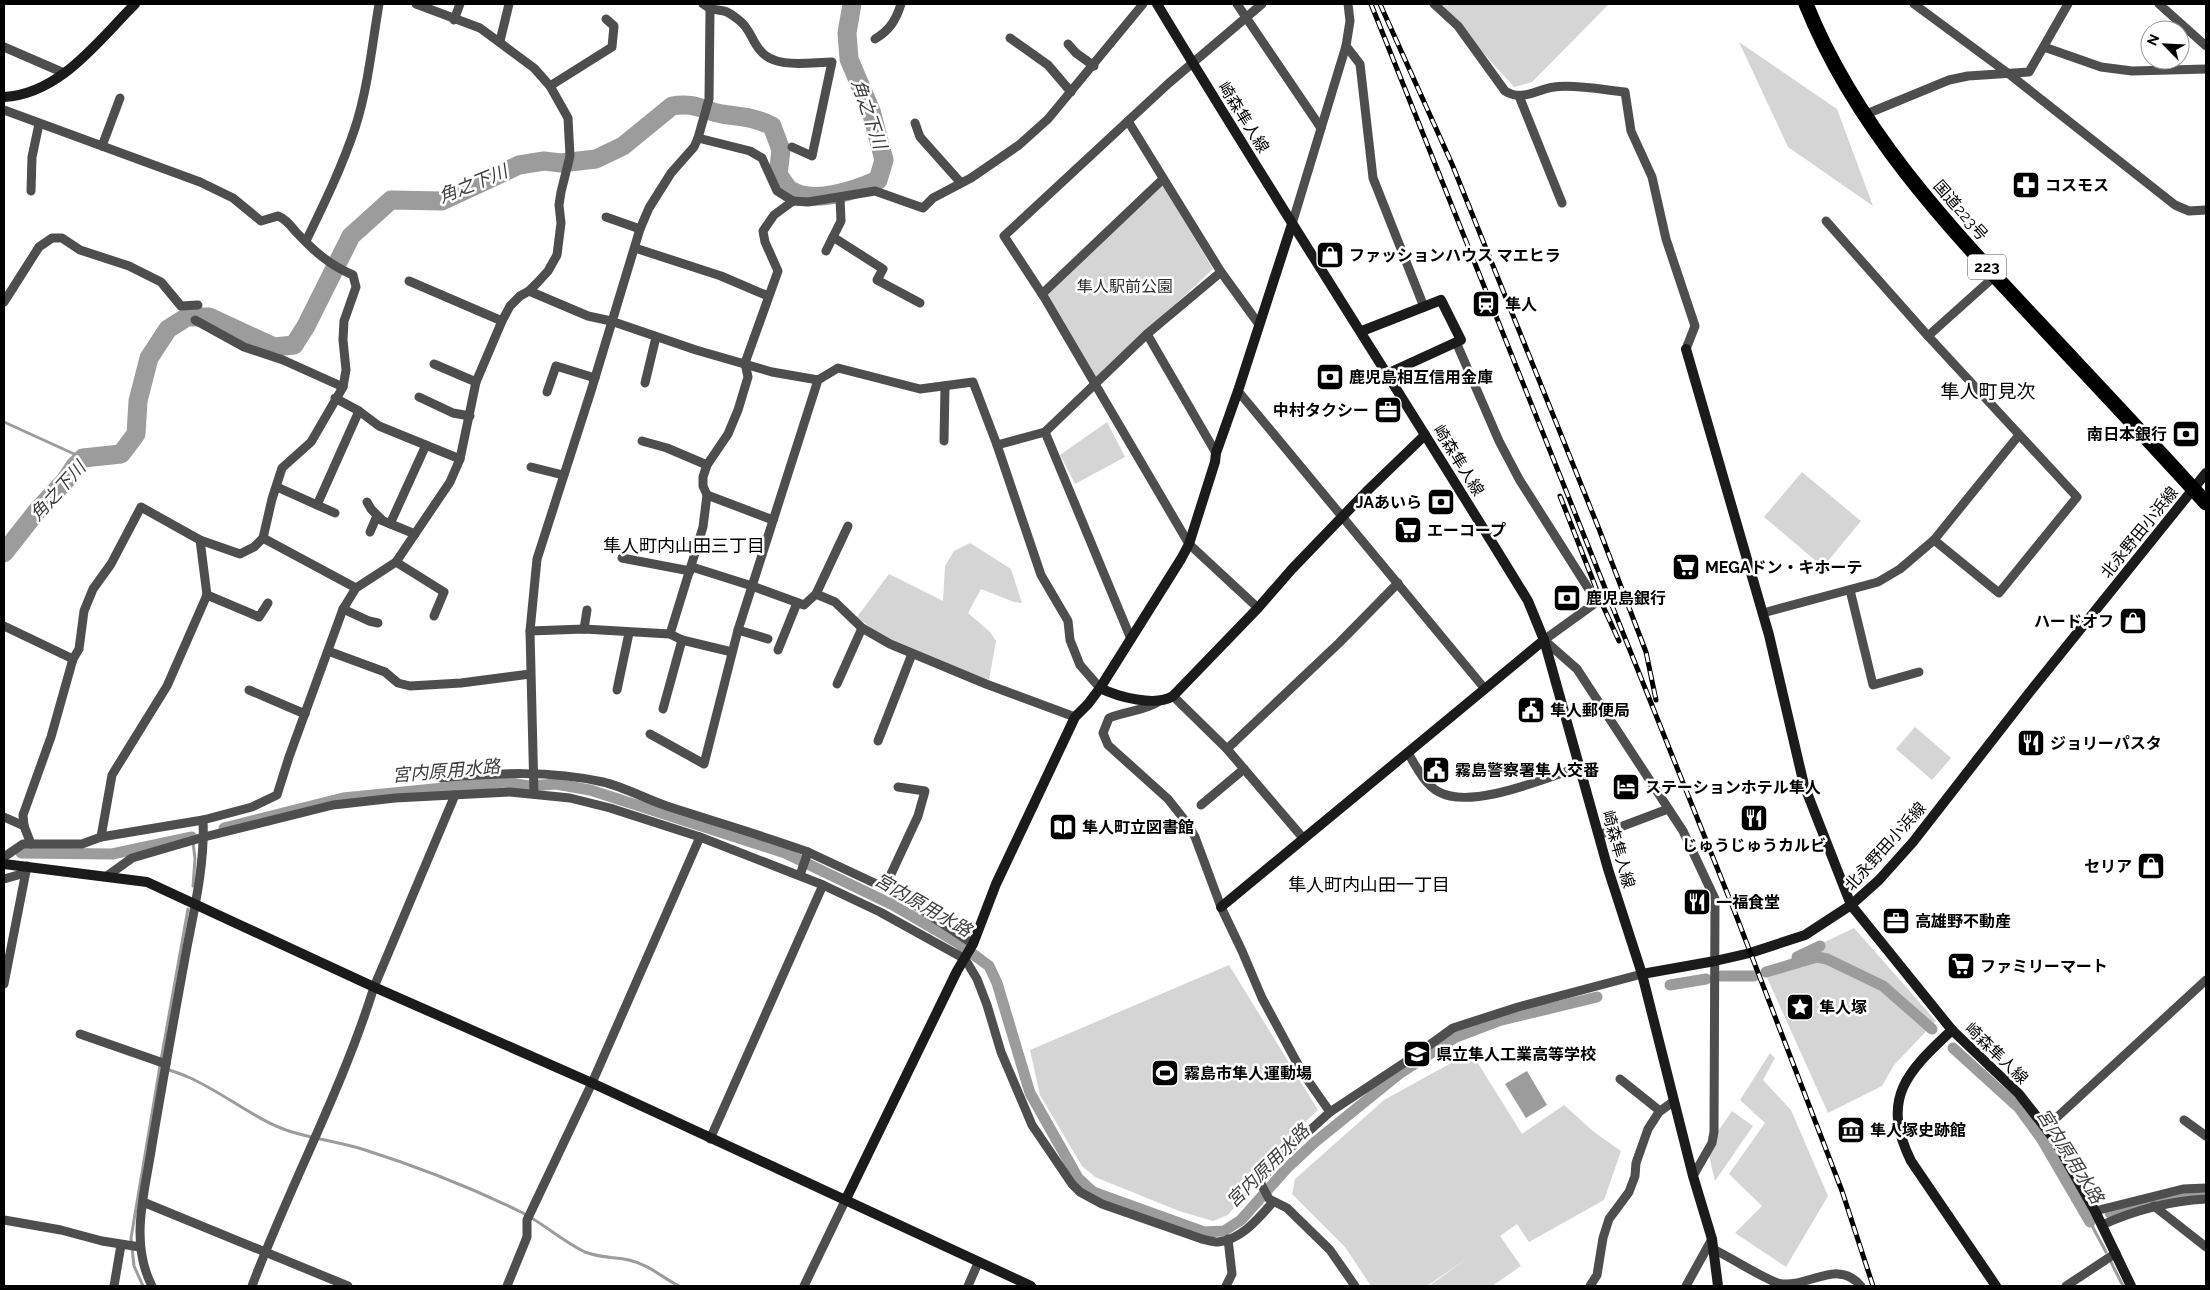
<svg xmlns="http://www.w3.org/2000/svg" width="2210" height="1290" font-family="Raleway,'Noto Sans JP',sans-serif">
	<rect width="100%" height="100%" fill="#fff"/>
	<g fill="#d5d5d5">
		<polygon points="1439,4 1609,4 1532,82 1514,87"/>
		<polygon points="1739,42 1837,109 1873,206 1788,147"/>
		<polygon points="1163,185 1213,269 1096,379 1045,295"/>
		<polygon points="1107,422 1125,457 1075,484 1060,455"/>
		<polygon points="1802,472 1861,521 1823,567 1764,517"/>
		<path d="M970,543L1011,569L1022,603L1014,602L981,589L968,613L990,632L996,641L989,680C944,663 894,649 857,617L889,574L943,601L945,566L954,551Z"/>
		<polygon points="1915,727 1951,758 1932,780 1896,749"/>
		<polygon points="1854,928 1936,1021 1894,1065 1882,1086 1828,1113 1764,971"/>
		<polygon points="1229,965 1318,1110 1250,1173 1252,1186 1228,1215 1213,1221 1179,1211 1095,1177 1082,1166 1040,1095 1030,1050"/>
		<polygon points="1471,1052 1522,1134 1564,1105 1594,1132 1621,1151 1604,1200 1529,1242 1517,1224 1500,1236 1521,1266 1492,1286 1429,1286 1468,1258 1427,1286 1371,1286 1345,1247 1292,1194 1295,1179 1384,1100"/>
		<polygon points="1770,1053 1775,1058 1763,1080 1791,1110 1828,1196 1786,1267 1735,1233 1762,1206 1729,1174 1765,1123 1740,1100"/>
		<polygon points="1732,1111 1753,1126 1715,1181 1707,1147"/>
	</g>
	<polygon fill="#9c9c9c" points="1527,1071 1547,1105 1526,1118 1505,1084"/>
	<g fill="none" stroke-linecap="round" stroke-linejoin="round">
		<g stroke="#9c9c9c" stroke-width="3">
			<polyline points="4,422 83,458"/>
			<polyline points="193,886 195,859 193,842"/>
			<polyline points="161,1060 188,909"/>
			<path d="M160,1067C169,1070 179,1073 188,1077C223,1092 256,1121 292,1132C315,1139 339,1142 362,1149C416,1166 470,1187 521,1212C543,1223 562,1241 585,1252C600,1258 614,1257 629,1260C650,1265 661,1277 679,1286"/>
			<polyline points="2090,1222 2106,1252"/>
			<polyline points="2111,1262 2123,1286"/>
			<polyline points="143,1286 134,1266 131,1238 160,1066"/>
		</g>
		<g stroke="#9c9c9c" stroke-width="11">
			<polyline points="224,828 343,798 504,782 529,786 556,784 590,790 785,853 893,905 958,943 989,966 997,983 1030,1093 1078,1178 1093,1192 1204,1232 1224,1231 1241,1220 1287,1168 1315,1142 1399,1074 1456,1037 1498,1021 1597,997"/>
			<polyline points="21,853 112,854 192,837"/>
			<polyline points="1797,957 1820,946"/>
			<polyline points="1766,972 1817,957 1827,959 1883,986 1932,1029"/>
			<polyline points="1721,976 1754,976"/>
			<polyline points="1670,985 1706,979"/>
			<polyline points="1953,1048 2019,1108 2041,1138 2090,1222"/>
			<polyline points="2110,1213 2176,1196 2206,1194"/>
		</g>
		<path stroke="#9c9c9c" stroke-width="19" d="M4,553L37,511L65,481L75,466L83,458L121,454L136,434L138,401L149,358L168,329L187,317H209L274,347L294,345L306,326L351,236L391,200L442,201L519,165L544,161L561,163L596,159L623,146L672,106C694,102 702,110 722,114C742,117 754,117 772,126L781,150L778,175C782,179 786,187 790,190C813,205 856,190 878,180L884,160L871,111L849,59L847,33L852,4"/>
		<g stroke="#4e4e4e" stroke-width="9">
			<path d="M703,4C711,10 714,9 724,11C729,12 735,17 740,21C750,29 751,39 759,49C774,70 810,62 832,62L812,156L792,147"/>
			<polyline points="1237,4 1321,128"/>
			<path d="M1434,4L1458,26L1505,91C1522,102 1537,89 1554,87C1574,84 1605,90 1625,92L1631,131L1652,177L1666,239L1695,326L1686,349"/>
			<polyline points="1914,4 2009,74 2175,205 2189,211 2206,210"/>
			<polyline points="2159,4 2206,46"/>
			<polyline points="454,20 460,4"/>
			<polyline points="1010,38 1048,65 1071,92"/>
			<path d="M875,39C890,30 896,20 901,4"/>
			<polyline points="500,41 509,4"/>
			<polyline points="1068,44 1076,53 1094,66"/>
			<polyline points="1346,46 1360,64 1373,178 1424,307"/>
			<polyline points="4,47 64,73"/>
			<polyline points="2044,47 2101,67 2132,71 2206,69"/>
			<polyline points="550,86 612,47 614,26 606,19"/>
			<polyline points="1519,96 1562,203"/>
			<path d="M4,110L200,182L233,198L261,221L278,216C286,219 290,225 296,232C313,250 329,265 353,275L356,287L344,321L343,340L346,370L343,387L311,442L282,468L272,499L263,538L254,547L240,554L200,540L141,507L111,564L93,589L84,611L79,649L73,659L51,737L23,815L24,826"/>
			<polyline points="1864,115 1949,80 1968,76 2029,72 2068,4"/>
			<polyline points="1128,121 1221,272 1258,323"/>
			<polyline points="915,123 920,137 961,183"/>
			<polyline points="698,138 750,151 762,158 777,191 793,201 808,202 875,191 923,208 933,198 971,178 1019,145 1048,119 1143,4"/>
			<polyline points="102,146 120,98"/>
			<polyline points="31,191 32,157 39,124"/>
			<polyline points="606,217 640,229"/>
			<polyline points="1826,221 1928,336"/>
			<polyline points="1292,224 1346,46 1350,21 1348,4"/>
			<polyline points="833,237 883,269 877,280 920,303"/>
			<path d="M306,241C324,204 342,167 355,128C368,88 372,45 379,4"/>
			<polyline points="635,248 721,276 768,296"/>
			<polyline points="826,251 841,221 840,198"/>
			<polyline points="1995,276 1928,336 2077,497 1999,593 1934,540 2019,435"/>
			<polyline points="409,281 502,321"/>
			<polyline points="529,291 588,316 611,321 696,350 772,372 818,380 838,368 920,389 973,382 997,445 1045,432 1147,334 1221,272"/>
			<polyline points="1042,294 1163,179"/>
			<polyline points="4,302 39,247 52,238 62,238 80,250 129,266 161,282 181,306 198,305"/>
			<polyline points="195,320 244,347 283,360 343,387"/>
			<polyline points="1147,334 1216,453"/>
			<polyline points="1456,342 1499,441 1519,479 1595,599 1594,604 1544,640 1577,669 1683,831 1715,899 1714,1132 1712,1143 1693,1176"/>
			<polyline points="434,364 476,382"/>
			<polyline points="645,383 656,337"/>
			<polyline points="1238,391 1485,689"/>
			<polyline points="547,392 556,366 595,378"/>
			<polyline points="419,397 453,413 470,416"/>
			<polyline points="335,398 359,411 379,426 460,459"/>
			<polyline points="1045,432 1131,639"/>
			<polyline points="642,441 667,448 707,465"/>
			<polyline points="944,441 945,386"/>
			<polyline points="997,445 1041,575 1068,621 1070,640 1080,665 1100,688"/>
			<polyline points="531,467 563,475"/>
			<polyline points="277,487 335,513"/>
			<polyline points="707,495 773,520"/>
			<polyline points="367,502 371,509 381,519"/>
			<polyline points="317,505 359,411"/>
			<polyline points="390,524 426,445"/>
			<polyline points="370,532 376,518 415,534"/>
			<polyline points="263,538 356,588"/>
			<polyline points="200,540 207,595"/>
			<polyline points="622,558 690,571"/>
			<polyline points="396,562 444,592 434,616"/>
			<polyline points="692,567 752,586 804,605 816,594 835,602 862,628 890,644 986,684 1075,717"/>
			<polyline points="1850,590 1873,685 1919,672"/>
			<polyline points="816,594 848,526"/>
			<polyline points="1258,608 1189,544 1044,297 1004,236 1169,83 1262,4"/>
			<polyline points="343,609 369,621 378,623"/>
			<polyline points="1763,613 1878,582 1900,569 1934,540"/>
			<polyline points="4,626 73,659"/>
			<polyline points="584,629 587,610"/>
			<polyline points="738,630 768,639"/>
			<polyline points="530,631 584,629 670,634 682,640 732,652"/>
			<polyline points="670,634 703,527 707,495 703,486 703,477 707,465 728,434 738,410 748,377 745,363 778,271 765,242 763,231 774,215 793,201"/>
			<polyline points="778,650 797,603"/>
			<polyline points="328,651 385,672 398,683 410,686 461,683 530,674"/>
			<polyline points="837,684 862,628"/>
			<polyline points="249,690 305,714"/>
			<polyline points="617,690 629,633"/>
			<polyline points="1173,696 1227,749 1303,838"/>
			<path d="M1158,702C1144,711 1125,711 1109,718L1103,733L1108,745L1168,799L1187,823L1195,837L1221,907L1242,951L1262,998L1302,1072L1330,1112"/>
			<polyline points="663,709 682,640"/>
			<polyline points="650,734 704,764 738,630 818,380"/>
			<polyline points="878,741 912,654"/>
			<polyline points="1227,749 1339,643 1398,583"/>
			<path d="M1408,753C1416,766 1425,785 1439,792C1472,810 1545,778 1580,767"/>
			<path d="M441,778C495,773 550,770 603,782C624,787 644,798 664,805C712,821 761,835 808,852"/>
			<polyline points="534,794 530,631 537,559 591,391 640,229 649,208 671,173 694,147 698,138 709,99 710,10"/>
			<polyline points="1201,805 1244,769"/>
			<polyline points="4,817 24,826 31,844"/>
			<polyline points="1599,835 1668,809"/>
			<polyline points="101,837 203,820"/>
			<polyline points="4,857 23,844 82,844 101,837 112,775 167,686 207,595 259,617 268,603"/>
			<polyline points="800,875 808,852 898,894 973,944"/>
			<path d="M107,876L132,858L204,837L333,805L395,798L510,792L570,798L610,808L700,837L823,885L880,912L965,959L977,979L987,1005L1001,1052L1032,1125L1072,1184L1080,1192L1102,1204L1202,1239C1207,1240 1213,1242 1218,1242C1241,1240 1259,1218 1273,1202"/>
			<polyline points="4,879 25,873"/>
			<polyline points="885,887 918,816 925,791 898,787"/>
			<polyline points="4,984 27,866"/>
			<polyline points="80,1034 166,1064"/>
			<polyline points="1620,1079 1660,1111"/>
			<polyline points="2184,1120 2206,1136"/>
			<polyline points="2043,1125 2054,1120 2206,980"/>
			<polyline points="710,1139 823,885"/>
			<polyline points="143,1202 348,1286"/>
			<polyline points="2154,1206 2206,1247"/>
			<polyline points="2095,1211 2183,1189 2206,1188"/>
			<polyline points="4,1220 61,1230 102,1241 140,1247"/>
			<path d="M2102,1225C2135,1210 2170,1201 2206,1199"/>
			<path d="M1713,1249C1730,1257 1762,1278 1778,1283C1807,1290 1837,1257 1861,1286"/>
			<polyline points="114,1286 121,1245"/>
			<path d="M152,1286C129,1242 145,1192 152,1145C163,1079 175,1013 187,947C195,906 205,862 203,820L252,807L277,795L289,757L343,609L356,588L396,562L450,482L460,459L476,382L502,321L510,306L520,296L529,291L538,282L548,271L557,255L561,223L559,205L561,192L570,156L568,118L550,86L534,68L480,28L416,4"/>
			<path d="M252,1286C290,1185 342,1090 374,987L455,795"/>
			<polyline points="507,1286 527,1237 527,1220 592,1083 700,837"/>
			<polyline points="804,1286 846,1199"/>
			<polyline points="968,1286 978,1263"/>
			<polyline points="1226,1286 1232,1274 1228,1239"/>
			<polyline points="1355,1286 1330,1250 1287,1208 1269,1199 1260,1182 1275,1162 1330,1112 1413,1057 1453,1028 1518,1007 1642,974"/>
			<polyline points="1590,1286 1597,1275 1603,1238 1609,1219 1629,1192 1635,1176 1636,1163 1648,1129 1659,1112 1674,1101"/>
			<polyline points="1686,1286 1712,1239"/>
			<polyline points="2066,1286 2116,1253"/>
		</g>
		<g stroke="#1b1b1b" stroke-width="10">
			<path d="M1157,4C1278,205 1406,401 1528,601L1544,640L1608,869L1642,974L1693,1176L1712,1239L1718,1286"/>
			<path d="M4,97C60,94 98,41 135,4"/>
			<polyline points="1362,331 1441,300 1461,340 1389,373"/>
			<polyline points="1686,349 1769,635 1804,785 1851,905 1952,1030 2019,1094 2054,1139 2095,1211 2131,1286"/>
			<path d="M1100,688C1118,697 1156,707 1173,696L1258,608L1292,569L1369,489L1425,435"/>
			<polyline points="4,864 147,882 374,987 592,1083 1031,1286"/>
			<polyline points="1221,907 1544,640"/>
			<polyline points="1642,974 1715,961 1750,953 1805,935 1851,905 1879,880 1913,842 2029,693 2206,473"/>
			<path d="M1952,1030C1907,1072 1880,1098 1911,1161L1996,1286"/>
			<polyline points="846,1199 957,971 973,944 996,884 1075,717 1088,704 1100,688 1181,559 1189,544 1215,462 1216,453 1238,391 1292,224"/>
		</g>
		<path stroke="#000" stroke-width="15" d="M1806,4C1855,127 1947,225 2036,320C2093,381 2150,441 2206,503"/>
		<g stroke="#000" stroke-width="5">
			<g id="rail">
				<polyline points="1371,4 1734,910 1842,1191 1873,1286"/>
				<polyline points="1380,4 1452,164 1599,529 1646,652 1656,700"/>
				<polyline points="1560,496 1603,606 1619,641"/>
			</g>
		</g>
		<use href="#rail" stroke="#fff" stroke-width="3" stroke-dasharray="9" stroke-linecap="butt"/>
	</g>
	<defs>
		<g id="pharmacy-square" transform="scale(1.4375)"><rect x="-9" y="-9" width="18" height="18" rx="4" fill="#000" stroke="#fff"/><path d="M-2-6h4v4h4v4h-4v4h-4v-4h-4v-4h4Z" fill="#fff"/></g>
		<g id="shop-square" transform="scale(1.4375)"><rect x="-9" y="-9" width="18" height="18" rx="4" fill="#000" stroke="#fff"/><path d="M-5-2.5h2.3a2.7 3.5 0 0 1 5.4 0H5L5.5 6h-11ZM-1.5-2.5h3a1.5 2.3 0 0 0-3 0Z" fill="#fff"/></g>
		<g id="station-square" transform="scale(1.4375)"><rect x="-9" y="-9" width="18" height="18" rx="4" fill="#000" stroke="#fff"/><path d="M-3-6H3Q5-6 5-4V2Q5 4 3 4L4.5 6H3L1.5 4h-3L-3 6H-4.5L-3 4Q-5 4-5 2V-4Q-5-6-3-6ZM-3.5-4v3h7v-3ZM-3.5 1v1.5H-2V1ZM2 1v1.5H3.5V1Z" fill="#fff"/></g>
		<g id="bank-square" transform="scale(1.4375)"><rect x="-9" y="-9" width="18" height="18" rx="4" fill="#000" stroke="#fff"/><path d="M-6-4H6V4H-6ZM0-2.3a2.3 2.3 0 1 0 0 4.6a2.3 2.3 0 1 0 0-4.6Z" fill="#fff"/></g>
		<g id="office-square" transform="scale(1.4375)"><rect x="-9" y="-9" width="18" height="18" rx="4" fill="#000" stroke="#fff"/><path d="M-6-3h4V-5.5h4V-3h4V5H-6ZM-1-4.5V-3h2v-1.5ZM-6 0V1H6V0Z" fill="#fff"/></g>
		<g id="supermarket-square" transform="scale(1.4375)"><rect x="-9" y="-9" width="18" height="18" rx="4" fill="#000" stroke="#fff"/><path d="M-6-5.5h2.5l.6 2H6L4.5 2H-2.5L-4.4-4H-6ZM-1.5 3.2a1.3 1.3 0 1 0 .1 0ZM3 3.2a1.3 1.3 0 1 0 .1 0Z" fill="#fff"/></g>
		<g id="civic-square" transform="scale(1.4375)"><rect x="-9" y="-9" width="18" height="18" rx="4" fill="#000" stroke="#fff"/><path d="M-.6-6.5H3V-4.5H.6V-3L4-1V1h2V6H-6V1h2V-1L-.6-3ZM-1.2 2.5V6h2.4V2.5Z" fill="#fff"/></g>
		<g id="restaurant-square" transform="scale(1.4375)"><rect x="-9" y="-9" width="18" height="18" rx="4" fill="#000" stroke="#fff"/><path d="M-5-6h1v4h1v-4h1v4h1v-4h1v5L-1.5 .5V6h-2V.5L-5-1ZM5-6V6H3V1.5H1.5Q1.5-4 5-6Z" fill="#fff"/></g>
		<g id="hotel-square" transform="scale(1.4375)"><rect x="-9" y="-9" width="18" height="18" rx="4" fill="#000" stroke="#fff"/><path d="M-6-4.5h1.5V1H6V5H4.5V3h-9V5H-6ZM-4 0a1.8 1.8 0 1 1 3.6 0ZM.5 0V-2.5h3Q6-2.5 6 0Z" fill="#fff"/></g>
		<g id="library-square" transform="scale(1.4375)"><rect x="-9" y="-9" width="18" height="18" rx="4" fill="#000" stroke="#fff"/><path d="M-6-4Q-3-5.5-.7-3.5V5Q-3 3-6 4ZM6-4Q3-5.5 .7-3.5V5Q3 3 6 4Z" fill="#fff"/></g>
		<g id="sight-square" transform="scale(1.4375)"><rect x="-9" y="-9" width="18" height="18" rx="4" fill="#000" stroke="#fff"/><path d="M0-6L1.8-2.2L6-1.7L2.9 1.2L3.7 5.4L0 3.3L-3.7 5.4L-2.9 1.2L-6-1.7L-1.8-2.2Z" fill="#fff"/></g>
		<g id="school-square" transform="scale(1.4375)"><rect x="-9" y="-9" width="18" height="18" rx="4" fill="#000" stroke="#fff"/><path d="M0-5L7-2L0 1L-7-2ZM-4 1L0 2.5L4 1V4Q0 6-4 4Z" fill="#fff"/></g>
		<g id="stadium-square" transform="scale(1.4375)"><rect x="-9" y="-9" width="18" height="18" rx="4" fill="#000" stroke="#fff"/><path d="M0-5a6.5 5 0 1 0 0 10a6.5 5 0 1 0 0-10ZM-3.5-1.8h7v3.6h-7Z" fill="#fff"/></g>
		<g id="museum-square" transform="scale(1.4375)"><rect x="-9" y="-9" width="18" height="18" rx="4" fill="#000" stroke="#fff"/><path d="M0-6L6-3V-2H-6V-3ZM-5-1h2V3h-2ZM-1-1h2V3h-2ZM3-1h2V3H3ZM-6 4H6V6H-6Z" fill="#fff"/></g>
	</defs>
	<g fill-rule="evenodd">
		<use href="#pharmacy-square" x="2026" y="185"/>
		<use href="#shop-square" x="1330" y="255"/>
		<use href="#station-square" x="1486" y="304"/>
		<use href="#bank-square" x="1330" y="377"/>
		<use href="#office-square" x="1388" y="410"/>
		<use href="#bank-square" x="2186" y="434"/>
		<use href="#bank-square" x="1441" y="502"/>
		<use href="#supermarket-square" x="1408" y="530"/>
		<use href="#supermarket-square" x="1686" y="567"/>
		<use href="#bank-square" x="1567" y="598"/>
		<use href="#shop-square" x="2133" y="621"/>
		<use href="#civic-square" x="1531" y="710"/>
		<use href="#restaurant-square" x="2031" y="743"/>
		<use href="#civic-square" x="1436" y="770"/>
		<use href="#hotel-square" x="1626" y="787"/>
		<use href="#restaurant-square" x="1754" y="818"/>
		<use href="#library-square" x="1063" y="827"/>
		<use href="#shop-square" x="2151" y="866"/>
		<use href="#restaurant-square" x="1697" y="902"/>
		<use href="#office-square" x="1896" y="921"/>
		<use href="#supermarket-square" x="1961" y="966"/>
		<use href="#sight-square" x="1800" y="1007"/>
		<use href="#school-square" x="1417" y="1054"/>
		<use href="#stadium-square" x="1165" y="1073"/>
		<use href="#museum-square" x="1851" y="1130"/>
	</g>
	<g text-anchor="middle" stroke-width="5" stroke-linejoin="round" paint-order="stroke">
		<rect fill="#fff" stroke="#4c4c4c" stroke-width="1" x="1968" y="254.5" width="38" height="25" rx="4"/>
		<g font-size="15" font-weight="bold" fill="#000">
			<text x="1987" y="272">223</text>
		</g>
		<g font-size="16" fill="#000" stroke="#fff">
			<text transform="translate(1244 117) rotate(58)" y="6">崎森隼人線</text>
			<text transform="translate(1961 210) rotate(49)" y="6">国道223号</text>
			<text transform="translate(1459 460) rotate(58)" y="6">崎森隼人線</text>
			<text transform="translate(2139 532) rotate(-51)" y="6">北永野田小浜線</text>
			<text transform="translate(1885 846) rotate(-48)" y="6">北永野田小浜線</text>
			<text transform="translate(1619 849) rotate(74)" y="6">崎森隼人線</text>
			<text transform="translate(1997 1053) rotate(44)" y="6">崎森隼人線</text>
		</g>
		<g font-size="16" font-weight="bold" fill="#000" stroke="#fff" text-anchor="start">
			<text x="2045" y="191">コスモス</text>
			<text x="1349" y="261">ファッションハウス マエヒラ</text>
			<text x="1505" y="310">隼人</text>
			<text x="1349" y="383">鹿児島相互信用金庫</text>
			<text x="1369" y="416" text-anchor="end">中村タクシー</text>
			<text x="2167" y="440" text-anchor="end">南日本銀行</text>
			<text x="1422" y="508" text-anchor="end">JAあいら</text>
			<text x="1427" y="536">エーコープ</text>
			<text x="1705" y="573">MEGAドン・キホーテ</text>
			<text x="1586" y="604">鹿児島銀行</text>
			<text x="2114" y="627" text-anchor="end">ハードオフ</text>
			<text x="1550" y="716">隼人郵便局</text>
			<text x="2050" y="749">ジョリーパスタ</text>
			<text x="1455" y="776">霧島警察署隼人交番</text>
			<text x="1645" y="793">ステーションホテル隼人</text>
			<text x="1082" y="833">隼人町立図書館</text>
			<text x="1754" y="851" text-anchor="middle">じゅうじゅうカルビ</text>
			<text x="2132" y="872" text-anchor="end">セリア</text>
			<text x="1716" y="908">一福食堂</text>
			<text x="1915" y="927">高雄野不動産</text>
			<text x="1980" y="972">ファミリーマート</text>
			<text x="1819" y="1013">隼人塚</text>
			<text x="1436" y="1060">県立隼人工業高等学校</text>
			<text x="1184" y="1079">霧島市隼人運動場</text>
			<text x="1870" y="1136">隼人塚史跡館</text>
		</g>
		<g font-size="16" fill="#2c2c2c" stroke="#fff">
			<text x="1125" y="292">隼人駅前公園</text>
		</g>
		<g font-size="18" font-style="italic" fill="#3d3d3d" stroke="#fff">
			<text transform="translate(869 114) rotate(71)" y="6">角之下川</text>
			<text transform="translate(473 184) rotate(-22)" y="6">角之下川</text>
			<text transform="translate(58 491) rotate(-48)" y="6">角之下川</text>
			<text transform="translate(446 771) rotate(-5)" y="6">宮内原用水路</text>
			<text transform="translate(923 905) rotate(30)" y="6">宮内原用水路</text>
			<text transform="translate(2070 1156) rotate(58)" y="6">宮内原用水路</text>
			<text transform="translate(1268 1166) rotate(-45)" y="6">宮内原用水路</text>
		</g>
		<g font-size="18" fill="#000" stroke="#fff">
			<text x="684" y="552">隼人町内山田三丁目</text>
			<text x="1369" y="891">隼人町内山田一丁目</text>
		</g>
		<g font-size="19" fill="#000" stroke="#fff">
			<text x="1988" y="398">隼人町見次</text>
		</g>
	</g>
	<rect width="2210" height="1290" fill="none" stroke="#000000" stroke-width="10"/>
	<g transform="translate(2165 45) rotate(294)"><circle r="24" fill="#ffffff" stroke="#999999"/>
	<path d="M0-4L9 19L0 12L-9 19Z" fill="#000000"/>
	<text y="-8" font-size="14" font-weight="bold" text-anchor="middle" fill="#000000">N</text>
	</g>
</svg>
